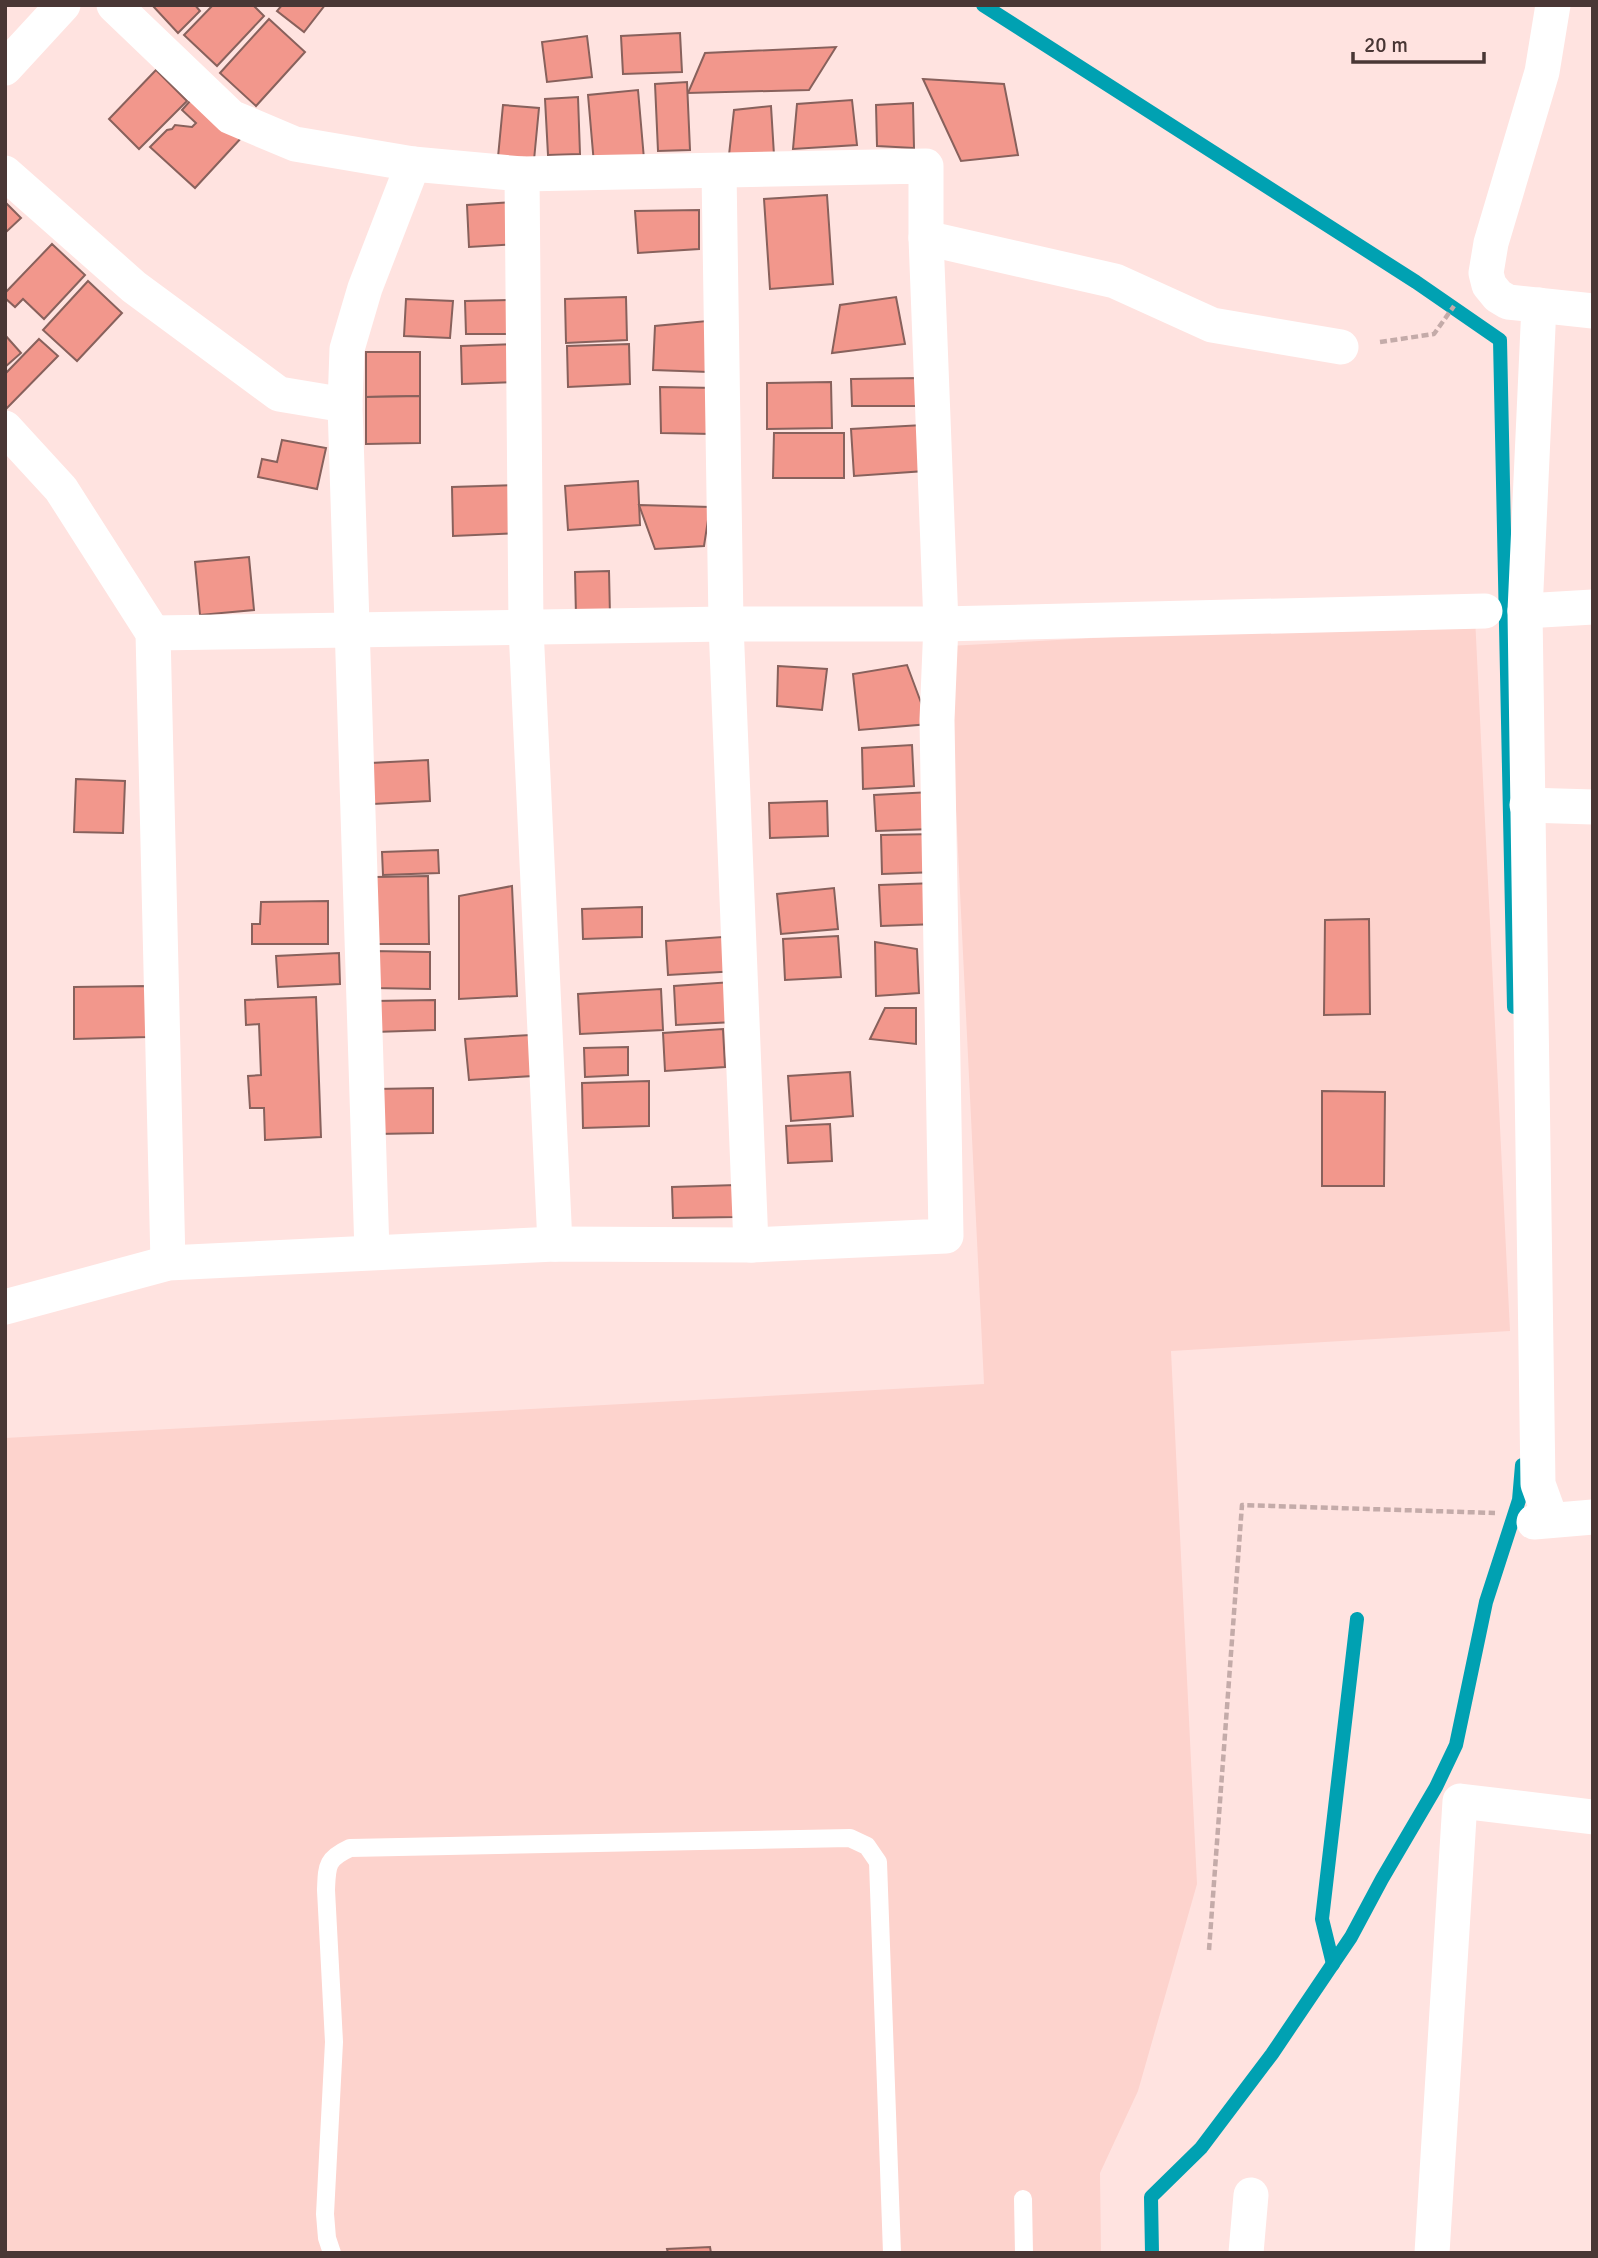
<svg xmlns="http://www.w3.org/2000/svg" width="1598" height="2258" font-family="Signika,sans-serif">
	<rect width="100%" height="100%" fill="#ffe3e0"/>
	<polygon fill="#fdd3cd" points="1475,617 1510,1331 1171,1351 1197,1884 1138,2091 1100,2173 1101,2253 5,2253 5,1438 984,1384 948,646"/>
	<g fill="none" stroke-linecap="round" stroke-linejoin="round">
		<g stroke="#00a1b2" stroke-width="14">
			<polyline points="983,5 1416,282 1500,340 1514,1007"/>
			<polyline points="1333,1964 1322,1919 1357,1619"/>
			<polyline points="1152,2253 1151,2197 1201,2148 1272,2054 1351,1937 1382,1879 1436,1787 1456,1745 1486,1602 1519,1500 1522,1465"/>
		</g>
	</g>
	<g fill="#f2978c" stroke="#88615c" stroke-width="2">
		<polygon points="152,5 195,5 200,11 178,33"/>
		<polygon points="213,5 253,5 264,16 217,66 184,35"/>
		<polygon points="282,5 325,5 304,32 277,11"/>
		<polygon points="269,19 305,52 256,106 220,73"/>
		<polygon points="680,33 682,72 623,74 621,36"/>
		<polygon points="587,36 592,77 547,82 542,42"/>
		<polygon points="836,47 809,90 688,93 705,53"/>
		<polygon points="156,70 187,101 139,149 109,119"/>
		<polygon points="923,79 1004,84 1018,155 961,161"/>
		<polygon points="687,82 690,150 658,151 655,84"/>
		<polygon points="638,90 644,159 594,164 588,95"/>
		<polygon points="197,93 243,136 195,188 150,147 167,130 172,129 175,125 192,127 196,123 182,110"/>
		<polygon points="578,97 580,154 548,155 545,99"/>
		<polygon points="852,100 857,145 793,149 797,104"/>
		<polygon points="913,103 914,148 877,146 876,105"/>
		<polygon points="503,105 539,108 534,160 498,157"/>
		<polygon points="771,106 774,155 729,155 734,110"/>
		<polygon points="827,195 833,284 770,289 764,199"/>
		<polygon points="5,202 21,218 5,233"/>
		<polygon points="514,202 517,244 469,247 467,205"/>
		<polygon points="699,210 699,249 638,253 635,211"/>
		<polygon points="52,244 85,275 44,319 23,299 15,307 5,298 5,293"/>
		<polygon points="88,281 122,313 77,361 43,330"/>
		<polygon points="626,297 627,340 566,343 565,299"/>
		<polygon points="896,297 905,344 832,353 840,305"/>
		<polygon points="406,299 453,301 450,338 404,336"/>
		<polygon points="513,300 513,334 466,334 465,301"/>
		<polygon points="707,321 709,372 653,370 655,326"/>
		<polygon points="5,335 21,353 5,367"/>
		<polygon points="39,339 58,356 5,410 5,374"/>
		<polygon points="519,344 519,382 462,384 461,346"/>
		<polygon points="629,344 630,384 568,387 567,346"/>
		<polygon points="366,352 420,352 420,396 366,397"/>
		<polygon points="919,378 919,406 852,406 851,379"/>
		<polygon points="831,382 832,428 767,429 767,383"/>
		<polygon points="660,387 716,388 712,434 661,433"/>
		<polygon points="420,396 420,443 366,444 366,397"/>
		<polygon points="923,425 925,471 854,476 851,429"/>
		<polygon points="774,433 844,433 844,478 773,478"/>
		<polygon points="282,440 326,448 317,489 258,477 262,459 277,462"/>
		<polygon points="638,481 640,525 568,530 565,486"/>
		<polygon points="522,485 523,533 453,536 452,487"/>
		<polygon points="639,505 710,507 704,546 655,549"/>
		<polygon points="249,557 254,610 200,615 195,562"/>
		<polygon points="609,571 610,616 576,616 575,572"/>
		<polygon points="907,665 929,724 859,730 853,674"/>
		<polygon points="778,666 827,669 822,710 777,706"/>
		<polygon points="912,745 914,786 863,789 862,748"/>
		<polygon points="428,760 430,801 373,804 371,763"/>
		<polygon points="76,779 125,781 123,833 74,832"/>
		<polygon points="931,792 932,829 876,831 874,795"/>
		<polygon points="827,801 828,836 770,838 769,803"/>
		<polygon points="936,834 937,872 882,874 881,835"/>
		<polygon points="438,850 439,873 383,875 382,852"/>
		<polygon points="428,876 429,944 377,944 376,877"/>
		<polygon points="936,883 937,924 881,926 879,885"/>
		<polygon points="512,886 517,996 459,999 459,896"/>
		<polygon points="834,888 838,929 781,934 777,894"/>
		<polygon points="328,901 328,944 252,944 252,924 260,924 261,902"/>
		<polygon points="642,907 642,937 583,939 582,909"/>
		<polygon points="1369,919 1370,1014 1324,1015 1325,920"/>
		<polygon points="737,936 738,971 668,975 666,941"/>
		<polygon points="838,936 841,977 785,980 783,939"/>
		<polygon points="875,942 917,949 919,993 876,996"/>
		<polygon points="372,951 430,952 430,989 372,988"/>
		<polygon points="339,953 340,984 278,987 276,956"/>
		<polygon points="732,982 734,1022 676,1025 674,986"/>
		<polygon points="148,986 148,1037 74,1039 74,987"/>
		<polygon points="661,989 663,1030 580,1034 578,994"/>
		<polygon points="316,997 321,1137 265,1140 264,1108 250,1108 248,1076 261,1075 259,1024 246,1025 245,1000"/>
		<polygon points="435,1000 435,1030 375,1032 374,1001"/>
		<polygon points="885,1008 916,1008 916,1044 870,1039"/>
		<polygon points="723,1029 725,1067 665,1071 663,1033"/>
		<polygon points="530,1035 533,1076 469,1080 465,1039"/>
		<polygon points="628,1047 628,1075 585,1077 584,1048"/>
		<polygon points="850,1072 853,1116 791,1121 788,1076"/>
		<polygon points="649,1081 649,1126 583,1128 582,1083"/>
		<polygon points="433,1088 433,1133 376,1134 375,1089"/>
		<polygon points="1322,1091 1385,1092 1384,1186 1322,1186"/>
		<polygon points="830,1124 832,1161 788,1163 786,1126"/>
		<polygon points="736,1185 736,1217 673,1218 672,1187"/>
		<polygon points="710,2247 711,2253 668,2253 667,2249"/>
	</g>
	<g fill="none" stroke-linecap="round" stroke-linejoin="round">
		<g stroke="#c4aba9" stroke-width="4.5" stroke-dasharray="7 3.5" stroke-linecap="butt">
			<polyline points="1380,342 1434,334 1454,306"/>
			<polyline points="1209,1950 1242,1505 1495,1513"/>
		</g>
		<g stroke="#fff" stroke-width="18">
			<polyline points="1023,2199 1024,2253"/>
			<path d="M332,2253L327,2238L325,2214L334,2042L326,1890C327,1866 326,1859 350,1848L850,1838L867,1846L878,1862L892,2253"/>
		</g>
		<g stroke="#fff" stroke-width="35">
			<polyline points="1553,5 1542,72 1491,243 1486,273 1489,285 1498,296 1508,302 1593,311"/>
			<polyline points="5,68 63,5"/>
			<polyline points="719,171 726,624 751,1245"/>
			<polyline points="5,173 134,287 279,394 345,405"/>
			<polyline points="522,174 526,628 555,1244"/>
			<polyline points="926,238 1115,281 1212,325 1341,347"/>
			<polyline points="1539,305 1525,611 1538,1484 1551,1520"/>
			<polyline points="5,428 61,489 153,633 168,1263"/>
			<polyline points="1525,611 1593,607"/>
			<polyline points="153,633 726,624 941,624 1485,611"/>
			<polyline points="1527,805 1593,807"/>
			<polyline points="372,1252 345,405 347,349 365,288 413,164"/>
			<polyline points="5,1307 168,1263 555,1244 751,1245 946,1236 937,720 941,624 926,238 926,166 522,174 413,164 295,144 231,117 114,5"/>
			<polyline points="1534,1522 1593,1517"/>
			<polyline points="1246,2253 1251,2195"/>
			<polyline points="1432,2253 1460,1801 1593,1817"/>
		</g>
	</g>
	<rect width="1598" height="2258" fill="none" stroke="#493735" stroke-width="14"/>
	<path d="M1353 52v10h131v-10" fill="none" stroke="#493735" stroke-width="3.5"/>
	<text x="1364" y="52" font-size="21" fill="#493735" stroke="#ffe3e0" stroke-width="5" paint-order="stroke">20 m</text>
</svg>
